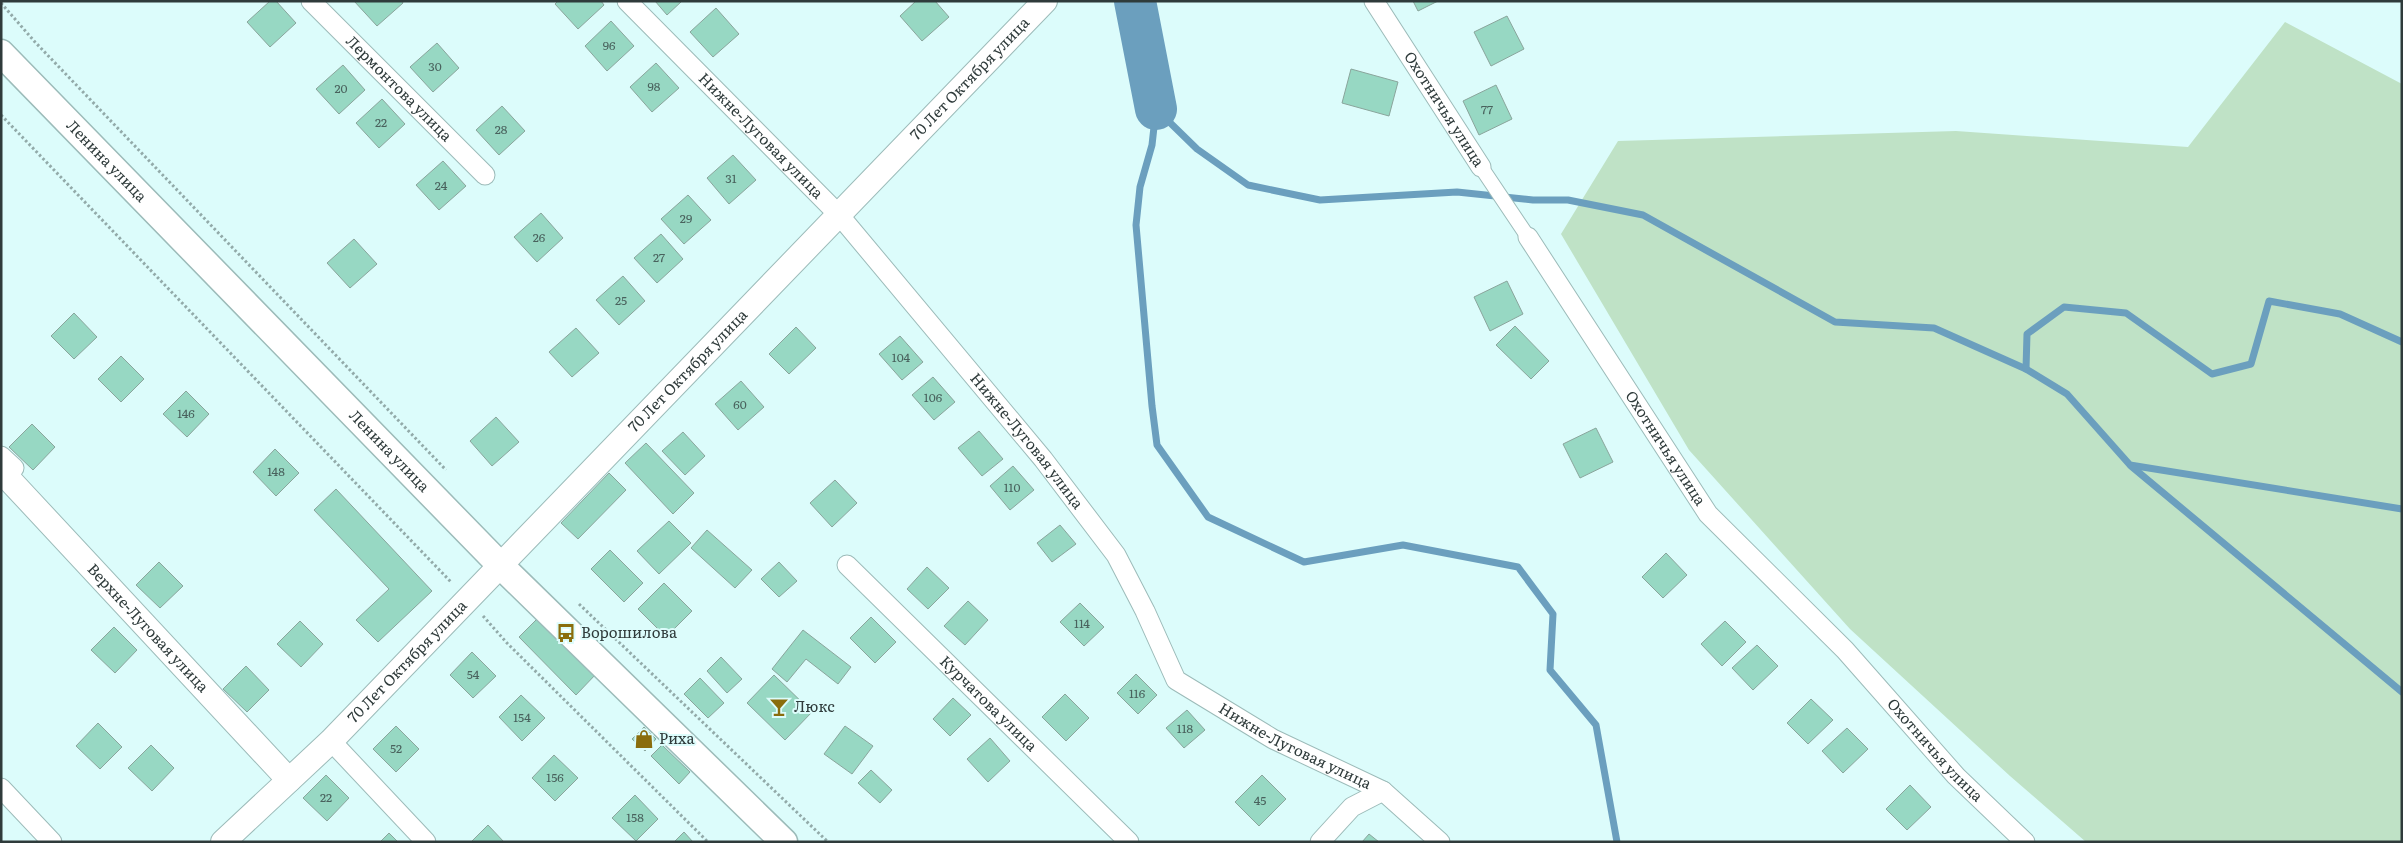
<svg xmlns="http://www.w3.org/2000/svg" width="2403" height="843" font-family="Literata,serif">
	<rect width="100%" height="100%" fill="#dcfcfb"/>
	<polygon fill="#bfe2c6" points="2285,22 2402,84 2402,842 2086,842 2010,776 1850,629 1689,450 1561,234 1618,141 1956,131 2188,147"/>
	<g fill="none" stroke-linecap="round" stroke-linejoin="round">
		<g stroke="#6b9fbe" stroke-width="7">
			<polyline points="1156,109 1197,149 1248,185 1320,200 1457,192 1533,200 1568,200 1643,215 1835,322 1934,328 2026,369 2067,394 2130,465 2402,509"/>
			<polyline points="1156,109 1152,145 1140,187 1136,225 1152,406 1157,445 1208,517 1304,562 1403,545 1518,567 1553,614 1550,670 1596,725 1617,842"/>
			<polyline points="2026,369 2027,334 2064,307 2126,313 2212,374 2251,364 2269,301 2340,314 2402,342"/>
			<polyline points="2131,466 2402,692"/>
		</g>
		<polyline stroke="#6b9fbe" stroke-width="42" points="1135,1 1156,109"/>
	</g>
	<g fill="#97d8c3" stroke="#8aa59c">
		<polygon points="270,1 276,1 296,23 270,47 247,22"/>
		<polygon points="354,1 402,1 403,3 377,26"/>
		<polygon points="558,1 601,1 604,5 578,29 555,4"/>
		<polygon points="655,1 682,1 667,15"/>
		<polygon points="916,1 935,1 949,17 922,41 900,16"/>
		<polygon points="1413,1 1438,1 1418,11"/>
		<polygon points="716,8 739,34 713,57 690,32"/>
		<polygon points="1507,16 1524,49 1491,66 1474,32"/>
		<polygon points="611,21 634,46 607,71 585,46"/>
		<polygon points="437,43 459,68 433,92 410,67"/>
		<polygon points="656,63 679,88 652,112 630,87"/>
		<polygon points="343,65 365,90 339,114 316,89"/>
		<polygon points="1351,69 1398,82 1389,116 1342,103"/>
		<polygon points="1496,85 1512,119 1479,135 1463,101"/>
		<polygon points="382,99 405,124 379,148 356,123"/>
		<polygon points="502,106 525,131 499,155 476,130"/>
		<polygon points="733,155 756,180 729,204 707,178"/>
		<polygon points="443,161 466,186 439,210 416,185"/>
		<polygon points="688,195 711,220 684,244 661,219"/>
		<polygon points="541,213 563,238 537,262 514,237"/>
		<polygon points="661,234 683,259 657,283 634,258"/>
		<polygon points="354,239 377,264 350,288 327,263"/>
		<polygon points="623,276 645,301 619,325 596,300"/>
		<polygon points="1507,281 1523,314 1490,331 1474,297"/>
		<polygon points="74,313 97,337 74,359 51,336"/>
		<polygon points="1515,326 1549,361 1531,379 1496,345"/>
		<polygon points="796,327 816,348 789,374 769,354"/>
		<polygon points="576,328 599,353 572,377 549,352"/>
		<polygon points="900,336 923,362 902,380 879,354"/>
		<polygon points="121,356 144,379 121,402 98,379"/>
		<polygon points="933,377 955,402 934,420 912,395"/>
		<polygon points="741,381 764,407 738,430 715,404"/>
		<polygon points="186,391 209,414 187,437 163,414"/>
		<polygon points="496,417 519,442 492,466 470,441"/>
		<polygon points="32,424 55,447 33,470 9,447"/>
		<polygon points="1596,428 1613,462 1580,478 1563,444"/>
		<polygon points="979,431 1003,459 982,476 958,448"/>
		<polygon points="683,432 705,456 685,475 662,451"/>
		<polygon points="646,443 694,493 673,514 625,463"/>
		<polygon points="275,449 299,473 276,496 253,472"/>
		<polygon points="1013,466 1034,490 1010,510 990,486"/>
		<polygon points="609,473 626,490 578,539 561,523"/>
		<polygon points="835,480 857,503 832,527 810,503"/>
		<polygon points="336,489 432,591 378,642 356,620 389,589 314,510"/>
		<polygon points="669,521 691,543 659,574 637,551"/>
		<polygon points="1060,525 1076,544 1052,562 1037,543"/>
		<polygon points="707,530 752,570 735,588 691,548"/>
		<polygon points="610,550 643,583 624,602 591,569"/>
		<polygon points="1666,553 1687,575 1663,598 1642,577"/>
		<polygon points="159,562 183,586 160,608 136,585"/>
		<polygon points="779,562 797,581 779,597 761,579"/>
		<polygon points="927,567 949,588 928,609 907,589"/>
		<polygon points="664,583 692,611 666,637 638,609"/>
		<polygon points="968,601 988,620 965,645 944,626"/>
		<polygon points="1080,603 1104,627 1084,646 1060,622"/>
		<polygon points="540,616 597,673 576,695 519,637"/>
		<polygon points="871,617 896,642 875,663 850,638"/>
		<polygon points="300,621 323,644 301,667 277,644"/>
		<polygon points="1725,621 1746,642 1722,666 1701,644"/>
		<polygon points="114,627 137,650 115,673 91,650"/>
		<polygon points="803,630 851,667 838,684 806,659 787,682 772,669"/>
		<polygon points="1757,645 1778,666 1753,690 1732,668"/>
		<polygon points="472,652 496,676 473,698 450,675"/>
		<polygon points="721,657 742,679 727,693 707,671"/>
		<polygon points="246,666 269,690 247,712 223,689"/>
		<polygon points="1136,674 1157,695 1138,714 1117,693"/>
		<polygon points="774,675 812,712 785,740 747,703"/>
		<polygon points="700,678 724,703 708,718 684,694"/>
		<polygon points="1065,694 1089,718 1066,741 1042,717"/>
		<polygon points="521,695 545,718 522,741 499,717"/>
		<polygon points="953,698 971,715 950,736 933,719"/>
		<polygon points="1811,699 1833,720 1808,744 1787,723"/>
		<polygon points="1187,710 1205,730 1184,748 1166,728"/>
		<polygon points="98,723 122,747 100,769 76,746"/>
		<polygon points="396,726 419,749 396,772 373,749"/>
		<polygon points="845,726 873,746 852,774 824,754"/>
		<polygon points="644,727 656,739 645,751 632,739"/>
		<polygon points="1847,728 1868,749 1843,773 1822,751"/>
		<polygon points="990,738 1010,761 988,782 967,759"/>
		<polygon points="151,745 174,768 152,791 128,768"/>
		<polygon points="662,745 690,772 679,784 651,756"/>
		<polygon points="554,755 578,778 555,801 532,778"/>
		<polygon points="871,770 892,790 880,803 858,783"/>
		<polygon points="326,775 349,798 327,821 303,798"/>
		<polygon points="1262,775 1286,799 1259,826 1235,802"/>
		<polygon points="1910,785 1931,807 1907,830 1886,809"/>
		<polygon points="635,795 658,819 636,841 612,818"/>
		<polygon points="488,825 504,842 471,842"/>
		<polygon points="684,832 693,842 674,842"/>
		<polygon points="389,833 398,842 380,842"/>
		<polygon points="1369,834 1379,842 1362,842"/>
	</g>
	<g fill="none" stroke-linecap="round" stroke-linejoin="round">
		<g stroke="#9cbbb9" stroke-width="16">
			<polyline id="pedestrian" points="1481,167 1528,237"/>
		</g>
		<g stroke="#9cbbb9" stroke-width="21">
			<g id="minor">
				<path id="s1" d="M311,1L485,175"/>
				<path id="s2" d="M627,1L840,216L1043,459L1116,555L1145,611L1176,680L1273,739L1383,791L1440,842"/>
				<path id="s3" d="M1374,1L1481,167"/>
				<path id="s4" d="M1528,237L1708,514L1845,650L1956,776L2025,842"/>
				<polyline points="1,456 14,468 1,480"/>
				<path id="s5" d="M847,565L1129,842"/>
				<polyline points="331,741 426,842"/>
				<polyline points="1,788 52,842"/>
				<polyline points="1320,842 1352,807 1383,791"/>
			</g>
		</g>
		<g stroke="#9cbbb9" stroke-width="26">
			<g id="tertiary">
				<path id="s6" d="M6,476L289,780"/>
				<path id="s7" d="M223,842L331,741L1045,1"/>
			</g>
		</g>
		<g stroke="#9cbbb9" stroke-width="29">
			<g id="secondary">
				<path id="s8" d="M1,53L501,566L784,842"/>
			</g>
		</g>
		<g stroke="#92aaa9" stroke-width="3" stroke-dasharray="2.5 2.5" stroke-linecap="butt">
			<polyline points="1,3 35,42 446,470"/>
			<polyline points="1,115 451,582"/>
			<polyline points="579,604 828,842"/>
			<polyline points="483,616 507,643 708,842"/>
		</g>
		<use href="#pedestrian" stroke="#fff" stroke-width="14"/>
		<use href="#minor" stroke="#fff" stroke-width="19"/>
		<use href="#tertiary" stroke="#fff" stroke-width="24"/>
		<use href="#secondary" stroke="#fff" stroke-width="26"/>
	</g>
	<defs>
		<g id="bus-bare" transform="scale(1.5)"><path d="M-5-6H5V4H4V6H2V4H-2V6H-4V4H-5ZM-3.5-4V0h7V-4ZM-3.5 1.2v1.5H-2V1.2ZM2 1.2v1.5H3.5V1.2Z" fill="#8a6d0d" stroke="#dcfcfb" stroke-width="2.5" paint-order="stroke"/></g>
		<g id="bar-bare" transform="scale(1.5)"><path d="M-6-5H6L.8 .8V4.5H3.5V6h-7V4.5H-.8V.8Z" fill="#8a6d0d" stroke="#dcfcfb" stroke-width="2.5" paint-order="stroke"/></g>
		<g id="shop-bare" transform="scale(1.5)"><path d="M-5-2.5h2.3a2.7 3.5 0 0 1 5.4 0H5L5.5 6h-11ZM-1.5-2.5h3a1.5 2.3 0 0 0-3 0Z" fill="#8a6d0d" stroke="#dcfcfb" stroke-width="2.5" paint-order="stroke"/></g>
	</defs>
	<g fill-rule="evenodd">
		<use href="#bus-bare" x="566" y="633"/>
		<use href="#bar-bare" x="779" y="707"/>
		<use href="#shop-bare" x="644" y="739"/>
	</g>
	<g text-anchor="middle" stroke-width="4" stroke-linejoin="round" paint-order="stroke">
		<g font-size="12" fill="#49625d">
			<text x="609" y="50">96</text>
			<text x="435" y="71">30</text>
			<text x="654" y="91">98</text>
			<text x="341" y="93">20</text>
			<text x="1487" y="114">77</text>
			<text x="381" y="127">22</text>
			<text x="501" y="134">28</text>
			<text x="731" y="183">31</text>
			<text x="441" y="190">24</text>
			<text x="686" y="223">29</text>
			<text x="539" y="242">26</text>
			<text x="659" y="262">27</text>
			<text x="621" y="305">25</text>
			<text x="901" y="362">104</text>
			<text x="933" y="402">106</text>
			<text x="740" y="409">60</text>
			<text x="186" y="418">146</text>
			<text x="276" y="476">148</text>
			<text x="1012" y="492">110</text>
			<text x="1082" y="628">114</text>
			<text x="473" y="679">54</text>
			<text x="1137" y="698">116</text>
			<text x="522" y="722">154</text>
			<text x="1185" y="733">118</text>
			<text x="396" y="753">52</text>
			<text x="555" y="782">156</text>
			<text x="326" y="802">22</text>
			<text x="1260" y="805">45</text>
			<text x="635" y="822">158</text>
		</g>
		<g font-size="15" fill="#2f3b3b" stroke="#dcfcfb">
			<text dy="5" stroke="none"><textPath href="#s7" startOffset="1068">70 Лет Октября улица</textPath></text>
			<text dy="5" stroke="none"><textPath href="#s1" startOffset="124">Лермонтова улица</textPath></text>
			<text dy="5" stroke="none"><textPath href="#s3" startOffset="129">Охотничья улица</textPath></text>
			<text dy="5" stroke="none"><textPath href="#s2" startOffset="190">Нижне-Луговая улица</textPath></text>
			<text dy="5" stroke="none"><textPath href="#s8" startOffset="151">Ленина улица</textPath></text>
			<text dy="5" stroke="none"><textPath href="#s7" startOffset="662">70 Лет Октября улица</textPath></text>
			<text dy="5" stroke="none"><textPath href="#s2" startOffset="595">Нижне-Луговая улица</textPath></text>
			<text dy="5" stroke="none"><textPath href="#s4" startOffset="252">Охотничья улица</textPath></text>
			<text dy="5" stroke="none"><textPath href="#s8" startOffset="556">Ленина улица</textPath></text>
			<text dy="5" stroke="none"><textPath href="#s6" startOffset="208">Верхне-Луговая улица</textPath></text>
			<text dy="5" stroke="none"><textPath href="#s7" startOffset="258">70 Лет Октября улица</textPath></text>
			<text dy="5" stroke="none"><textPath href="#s5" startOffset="198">Курчатова улица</textPath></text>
			<text dy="5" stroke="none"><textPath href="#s2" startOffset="1015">Нижне-Луговая улица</textPath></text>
			<text dy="5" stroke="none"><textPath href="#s4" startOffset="658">Охотничья улица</textPath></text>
		</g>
		<g font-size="15" fill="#2f3b3b" stroke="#dcfcfb" text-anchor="start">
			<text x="581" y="638">Ворошилова</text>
			<text x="794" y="712">Люкс</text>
			<text x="659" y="744">Риха</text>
		</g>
	</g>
	<rect width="2403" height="843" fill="none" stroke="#2f3b3b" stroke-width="5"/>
</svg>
